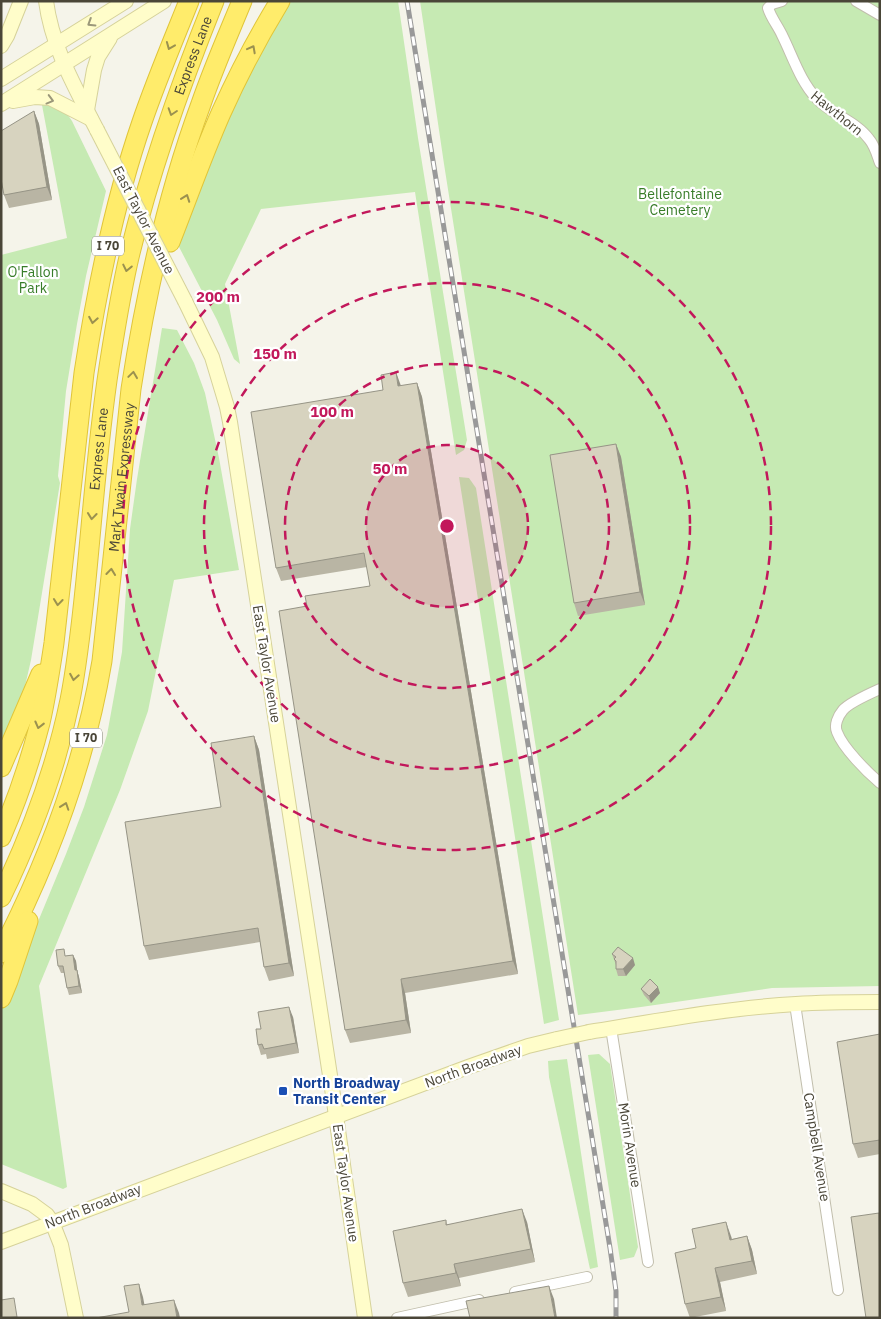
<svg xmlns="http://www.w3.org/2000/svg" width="881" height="1319" font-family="'IBM Plex Sans',sans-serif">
	<rect width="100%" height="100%" fill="#f5f4ea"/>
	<g fill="#c6eab3">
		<polygon points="286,1 398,1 418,138 467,440 464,450 456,455 415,192 261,209 225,284 240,364 234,359 217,320 178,245 213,144"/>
		<polygon points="420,1 880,1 880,986 772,988 641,1007 578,1015 444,164"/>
		<path d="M42,105C56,106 65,109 72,121L106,191L86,276L77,324L66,391L58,476L60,483L31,660L23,695L1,754V255L67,238Z"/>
		<polygon points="162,328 177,330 194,363 205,393 219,458 239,570 174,580 148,711 120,790 39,986 67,1187 63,1189 1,1164 1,1011 66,854 84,807 107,735 122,652 130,529 137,479"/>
		<polygon points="459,477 469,478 476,488 559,1020 544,1024"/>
		<polygon points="599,1054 610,1064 638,1247 634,1257 620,1260 588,1055"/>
		<polygon points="567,1059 598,1267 590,1269 549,1077 548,1061"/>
	</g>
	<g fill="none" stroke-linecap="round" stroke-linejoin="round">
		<g stroke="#c1beac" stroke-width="12">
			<g id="street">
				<path d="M782,1L772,4L768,8C771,18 778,26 782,35C793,57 800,81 817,99C832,115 856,121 869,139C875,146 877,155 880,163"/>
				<polyline points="856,1 880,15"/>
				<path d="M880,689C871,693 849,703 843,710C838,716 834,725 837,732C843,748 867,772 880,783"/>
				<polyline points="795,1004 838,1290"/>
				<polyline points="611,1028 648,1262"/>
				<polyline points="515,1292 587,1277"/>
				<polyline points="397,1318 479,1300"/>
			</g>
		</g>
		<g stroke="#d6d29a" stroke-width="16">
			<g id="secondary">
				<path d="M46,1C52,48 76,89 97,130"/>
				<polyline points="1,46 7,36 21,1"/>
				<polyline points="1,79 126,1"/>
				<polyline points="13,101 35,97 50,98 91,119"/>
				<polyline points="1,104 164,1"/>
				<polyline points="87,110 94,70 98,57 110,38"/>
				<polyline points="185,301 212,357 227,407 230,422 333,1095 365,1318"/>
				<path d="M589,1032C657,1021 727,1008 796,1004C824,1002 852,1002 880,1002"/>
				<polyline points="1,1191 32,1204 47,1215 52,1222 61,1245 76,1318"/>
				<polyline points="1,1242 468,1067 528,1046 557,1039"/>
			</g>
		</g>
		<g stroke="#e0c539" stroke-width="21">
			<g id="highway">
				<path d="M170,242C187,199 202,156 221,113C238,75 258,37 280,1"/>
				<polyline points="1,767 41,674"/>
				<path d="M1,837C17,800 30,762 40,723C46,697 50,670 54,643L84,373C97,288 114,203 142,122C156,81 173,41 189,1"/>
				<path id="s1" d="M1,897C31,835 56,768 70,700C78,660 82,620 86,580C93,509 98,438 109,367C115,329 121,290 130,253C151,166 181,83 214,1"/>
				<path id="s2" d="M1,953C49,860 85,763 102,661L131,389C146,292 167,196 201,104C213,69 228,35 242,1"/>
				<polyline points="1,998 8,981 28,921"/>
			</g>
		</g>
		<use href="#street" stroke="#fff" stroke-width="10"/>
		<use href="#secondary" stroke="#fffdca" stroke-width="14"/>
		<use href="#highway" stroke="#ffec6b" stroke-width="19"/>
		<g stroke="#999" stroke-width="5">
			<polyline id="rail" points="407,1 610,1248 616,1291 616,1318"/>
		</g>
		<use href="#rail" stroke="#fff" stroke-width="3" stroke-dasharray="9" stroke-linecap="butt"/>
		<g stroke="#d6d29a" stroke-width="16" stroke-linecap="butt">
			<g id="secondary-bridge">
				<polyline points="97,130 185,301"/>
				<polyline points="557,1039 589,1032"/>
			</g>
		</g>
		<use href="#secondary-bridge" stroke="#fffdca" stroke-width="14"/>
	</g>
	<g fill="#b9b5a4">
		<polygon points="34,111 39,124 52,200 9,208 4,195"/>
		<polygon points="417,383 422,397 518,974 405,993 411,1033 350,1043 345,1030 307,606 370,586 367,567 281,581 276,568 383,390"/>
		<polygon points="616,444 621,457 645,605 578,616 574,603"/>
		<polygon points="254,736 259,750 294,976 269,981 264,967 260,942 149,960 144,946 221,807"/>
		<polygon points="612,954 635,965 626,976 618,976 616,969 616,965"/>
		<polygon points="73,955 76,961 77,970 79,977 82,993 69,995 67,988 64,973 61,973 58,966 66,956"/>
		<polygon points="641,989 660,993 651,1003 644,995"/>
		<polygon points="293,1017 299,1053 267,1059 266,1054 261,1055 258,1045 261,1029"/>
		<polygon points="880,1034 880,1154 858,1158 853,1144"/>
		<polygon points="446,1220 447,1224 527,1222 535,1262 459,1278 461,1286 408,1297 403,1283"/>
		<polygon points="731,1236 732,1239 747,1236 752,1250 757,1274 720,1282 726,1311 690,1318 685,1304 696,1248"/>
	</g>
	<g fill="#969486">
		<polygon points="34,111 39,124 52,200 47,187"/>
		<polygon points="396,372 401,386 398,386"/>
		<polygon points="417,383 422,397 518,974 513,961"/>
		<polygon points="616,444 621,457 645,605 640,592"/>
		<polygon points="254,736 259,750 294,976 289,963"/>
		<polygon points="73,955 76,961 78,977 75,970"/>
		<polygon points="633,958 635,965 626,976 623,969"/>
		<polygon points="77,970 79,977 82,993 79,986"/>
		<polygon points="401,979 405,993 411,1033 406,1020"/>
		<polygon points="658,987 660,993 651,1003 649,996"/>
		<polygon points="289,1007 293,1017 299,1053 296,1043"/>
		<polygon points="522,1209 527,1222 535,1262 531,1249"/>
		<polygon points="726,1222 731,1236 734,1253 730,1240"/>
		<polygon points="747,1236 752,1250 757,1274 752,1261"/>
		<polygon points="454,1264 459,1278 461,1286 456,1273"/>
		<polygon points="715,1268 720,1282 726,1311 721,1297"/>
		<polygon points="139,1284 143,1297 147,1318 142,1305"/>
		<polygon points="549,1286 554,1299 557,1318 555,1318"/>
		<polygon points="174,1300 179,1313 180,1318 177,1318"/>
	</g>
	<g fill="#d7d3bf" stroke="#969486">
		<polygon points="34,111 47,187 4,195 1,179 1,131"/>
		<polygon points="396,372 398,386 417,383 513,961 401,979 406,1020 345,1030 279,611 307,606 305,596 370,586 364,553 276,568 251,412 383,390 381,375"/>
		<polygon points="616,444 640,592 574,603 550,455"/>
		<polygon points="254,736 289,963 264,967 258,928 144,946 125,822 221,807 211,743"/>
		<polygon points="618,947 633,958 623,969 616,969 616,961 614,959 616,957 612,954"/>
		<polygon points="64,949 65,956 73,955 75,970 77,970 79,986 67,988 63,966 58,966 56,950"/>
		<polygon points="650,979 658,987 649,996 641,989"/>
		<polygon points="289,1007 296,1043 264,1049 262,1044 258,1045 256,1029 261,1029 258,1012"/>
		<polygon points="880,1034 880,1140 853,1144 837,1042"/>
		<polygon points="522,1209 531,1249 454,1264 456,1273 403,1283 393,1231 446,1220 446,1225"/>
		<polygon points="879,1213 880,1318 866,1318 851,1217"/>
		<polygon points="726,1222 730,1240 747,1236 752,1261 715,1268 721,1297 685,1304 675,1253 696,1248 692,1229"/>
		<polygon points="139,1284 142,1305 174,1300 177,1318 96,1318 129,1312 124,1286"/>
		<polygon points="549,1286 555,1318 470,1318 466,1301"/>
		<polygon points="14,1298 17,1317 1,1318 1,1300"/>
	</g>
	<defs><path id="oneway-chevron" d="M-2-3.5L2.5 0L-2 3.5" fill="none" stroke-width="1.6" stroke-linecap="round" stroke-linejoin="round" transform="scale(1.25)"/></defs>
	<g stroke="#9b987a">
		<use href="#oneway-chevron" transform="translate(91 23) rotate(148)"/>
		<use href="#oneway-chevron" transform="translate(50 100) rotate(15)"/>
	</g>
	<g stroke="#9b914f">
		<use href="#oneway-chevron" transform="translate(170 46) rotate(112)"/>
		<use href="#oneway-chevron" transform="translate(252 49) rotate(-62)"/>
		<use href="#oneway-chevron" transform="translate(172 112) rotate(108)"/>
		<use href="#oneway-chevron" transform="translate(186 198) rotate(-70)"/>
		<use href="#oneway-chevron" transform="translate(127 268) rotate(102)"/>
		<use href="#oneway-chevron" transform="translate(93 320) rotate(100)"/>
		<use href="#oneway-chevron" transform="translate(133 375) rotate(-82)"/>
		<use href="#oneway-chevron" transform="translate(92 516) rotate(96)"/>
		<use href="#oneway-chevron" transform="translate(111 572) rotate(-84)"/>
		<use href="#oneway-chevron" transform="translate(58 602) rotate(96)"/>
		<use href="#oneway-chevron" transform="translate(74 677) rotate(100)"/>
		<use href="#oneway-chevron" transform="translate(39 725) rotate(104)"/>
		<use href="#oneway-chevron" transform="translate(65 806) rotate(-71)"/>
	</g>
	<circle cx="447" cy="526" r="81" fill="#c2185b" fill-opacity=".12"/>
	<g fill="none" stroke="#c2185b" stroke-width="2.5" stroke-dasharray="9 6">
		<circle cx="447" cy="526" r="81"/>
		<circle cx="447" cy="526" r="162"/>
		<circle cx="447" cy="526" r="243"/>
		<circle cx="447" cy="526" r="324"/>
	</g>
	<rect fill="#1a4fb4" stroke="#fff" stroke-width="2" x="278" y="1086" width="10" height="10" rx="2.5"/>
	<g text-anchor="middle" stroke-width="4.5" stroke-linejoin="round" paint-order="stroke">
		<g fill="#fff" stroke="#807e74" stroke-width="1">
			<rect x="92" y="236.5" width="32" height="19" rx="4"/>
			<rect x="70" y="728.5" width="32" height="19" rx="4"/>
		</g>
		<g font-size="12" font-weight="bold" fill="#4a4638">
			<text x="108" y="250">I 70</text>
			<text x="86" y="742">I 70</text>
		</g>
		<g font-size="14" fill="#4a4638" stroke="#fff">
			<text dy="5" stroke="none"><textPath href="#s1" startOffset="868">Express Lane</textPath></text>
			<text transform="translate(837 113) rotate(39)" y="5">Hawthorn</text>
			<text transform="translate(144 220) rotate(63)" y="5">East Taylor Avenue</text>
			<text dy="5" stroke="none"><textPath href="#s1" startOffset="462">Express Lane</textPath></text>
			<text dy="5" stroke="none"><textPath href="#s2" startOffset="495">Mark Twain Expressway</textPath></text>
			<text transform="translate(267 664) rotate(81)" y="5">East Taylor Avenue</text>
			<text transform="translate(473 1066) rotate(-20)" y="5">North Broadway</text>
			<text transform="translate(630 1145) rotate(81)" y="5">Morin Avenue</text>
			<text transform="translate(817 1147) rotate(81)" y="5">Campbell Avenue</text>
			<text transform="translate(346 1183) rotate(82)" y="5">East Taylor Avenue</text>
			<text transform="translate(93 1206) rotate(-21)" y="5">North Broadway</text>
		</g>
		<g font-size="14" fill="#387d29" stroke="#fff">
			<text x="680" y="199">Bellefontaine<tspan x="680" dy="16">Cemetery</tspan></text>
			<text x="33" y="277">O'Fallon<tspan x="33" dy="16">Park</tspan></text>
		</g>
		<g font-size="14" font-weight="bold" fill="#164399" stroke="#fff" text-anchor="start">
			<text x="293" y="1088">North Broadway<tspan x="293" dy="16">Transit Center</tspan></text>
		</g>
	</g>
	<circle cx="447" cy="526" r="8" fill="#c2185b" stroke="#fff" stroke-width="2.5"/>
	<g font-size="15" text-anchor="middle" font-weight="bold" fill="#c2185b" stroke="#fff" stroke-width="4.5" stroke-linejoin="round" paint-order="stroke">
		<text x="218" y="302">200 m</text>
		<text x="275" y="359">150 m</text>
		<text x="332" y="417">100 m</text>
		<text x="390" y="474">50 m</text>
	</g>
	<rect width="881" height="1319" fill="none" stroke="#4a4638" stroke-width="5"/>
</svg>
